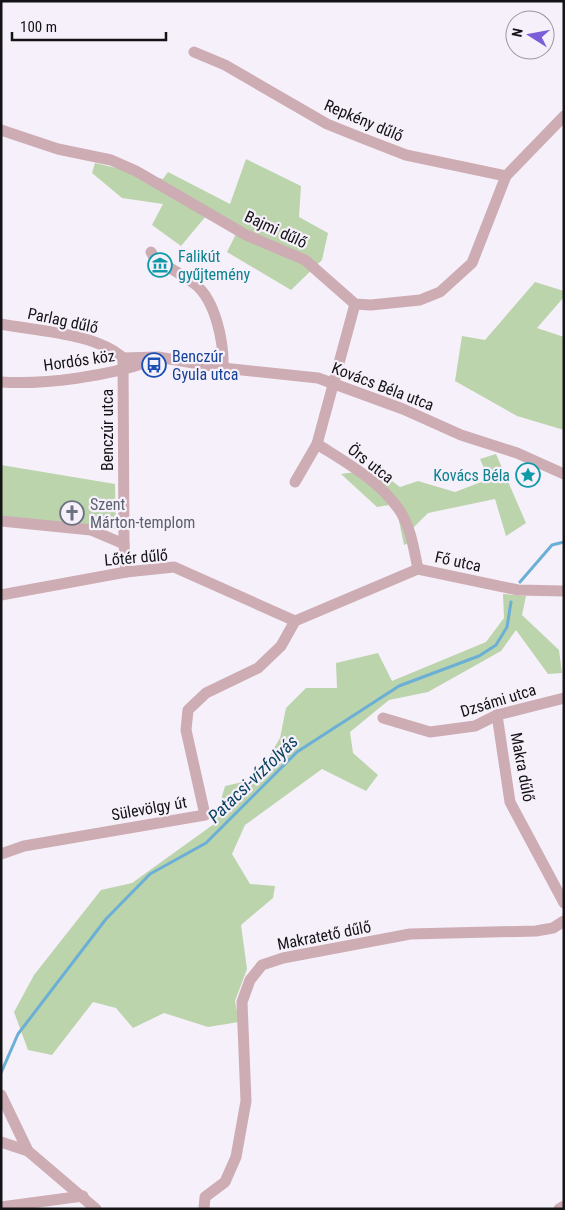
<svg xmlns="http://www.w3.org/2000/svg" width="565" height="1210" font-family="'Roboto Condensed',sans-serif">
	<rect width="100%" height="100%" fill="#f6f0fa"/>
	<g fill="#bbd4ac">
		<polygon points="246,159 301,186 299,217 328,233 322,260 291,290 227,252 236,234 206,216 181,246 152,225 163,204 122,198 92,173 95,163 163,179 168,172 230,204"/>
		<polygon points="535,282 564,291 564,297 537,328 564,337 564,430 517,416 455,381 462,336 485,340"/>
		<polygon points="496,454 526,523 506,536 495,499 428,513 411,530 415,540 404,545 398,516 389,505 377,507 341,474 376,469 400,487 418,481 455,492 489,479 480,459"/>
		<polygon points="1,465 115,484 116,529 56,529 1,522"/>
		<polygon points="503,594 526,596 522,615 559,650 562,673 548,674 516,630 501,651 428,692 389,700 350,732 353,753 378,775 366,791 322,769 245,825 232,854 250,884 275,886 273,898 241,925 247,969 235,1001 239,1022 208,1027 164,1013 133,1028 116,1008 93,1002 52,1055 28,1050 14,1012 34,975 101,890 132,883 214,824 225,786 256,779 280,738 286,708 306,688 337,688 336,663 378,653 392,681 486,642 504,618"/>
	</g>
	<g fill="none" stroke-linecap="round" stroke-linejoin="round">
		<g stroke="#6bafd6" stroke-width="3">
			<polyline points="520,582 552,545 564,542"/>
			<polyline points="1,1073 18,1034 106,919 150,874 206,843 297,752 399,686 479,656 496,645 507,627 511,602"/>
		</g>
		<g stroke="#ceacb3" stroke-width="11">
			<polyline points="194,52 225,65 327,124 362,138 406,155 506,176"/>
			<polyline points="1,130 58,149 111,160 136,171 246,235 305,260 355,304 371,305 420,300 440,292 472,263 506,176 564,116"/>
			<path d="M151,252L155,259C168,267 183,275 195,284C216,301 224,343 223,368"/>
			<path d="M1,324C36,331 96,333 123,358L124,544L126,572"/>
			<polyline points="123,358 158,357 223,368 318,378 403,409 461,435 517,453 564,474"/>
			<path d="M1,382C45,385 109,376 150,361"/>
			<path d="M317,444C347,463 380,481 400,511C411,528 414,550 418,569"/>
			<polyline points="295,482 317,444 355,304"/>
			<polyline points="1,521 91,530 124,544"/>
			<polyline points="1,595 126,572 174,567 295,621"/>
			<polyline points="295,621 418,569 518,590 564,591"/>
			<polyline points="497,715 510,802 564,903"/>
			<polyline points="383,718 430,732 475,726 497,715 564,698"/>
			<polyline points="1,854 24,846 205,815 186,730 188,710 206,693 258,668 281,646 295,621"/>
			<polyline points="1,1095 28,1151 96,1209"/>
			<polyline points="1,1142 28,1151"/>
			<polyline points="1,1207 83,1196"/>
			<polyline points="204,1209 205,1197 225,1182 236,1157 246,1101 242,1002 250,980 262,965 283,958 410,934 536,931 553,928 564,921"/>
			<polyline points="559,1209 564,1206"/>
		</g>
	</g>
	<defs>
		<g id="museum-ring" transform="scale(1.25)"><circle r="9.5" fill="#f6f0fa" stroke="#0f9aa8" stroke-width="1.5"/><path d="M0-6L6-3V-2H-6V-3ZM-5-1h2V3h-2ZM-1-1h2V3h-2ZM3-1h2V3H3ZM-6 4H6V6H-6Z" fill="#0f9aa8"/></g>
		<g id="bus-ring" transform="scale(1.25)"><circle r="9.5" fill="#f6f0fa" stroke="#1a4fb4" stroke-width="1.5"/><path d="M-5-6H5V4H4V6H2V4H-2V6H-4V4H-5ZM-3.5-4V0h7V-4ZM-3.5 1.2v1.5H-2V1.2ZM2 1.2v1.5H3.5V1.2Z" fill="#1a4fb4"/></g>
		<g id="sight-ring" transform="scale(1.25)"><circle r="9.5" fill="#f6f0fa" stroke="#0f9aa8" stroke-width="1.5"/><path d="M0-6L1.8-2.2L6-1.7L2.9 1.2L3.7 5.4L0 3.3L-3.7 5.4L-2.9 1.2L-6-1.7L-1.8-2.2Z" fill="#0f9aa8"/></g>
		<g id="church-ring" transform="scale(1.25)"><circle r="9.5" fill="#f6f0fa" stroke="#6b7280" stroke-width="1.5"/><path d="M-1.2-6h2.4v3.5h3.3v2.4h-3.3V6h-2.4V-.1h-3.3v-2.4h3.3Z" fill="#6b7280"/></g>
	</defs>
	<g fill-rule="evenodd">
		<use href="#museum-ring" x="160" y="265"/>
		<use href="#bus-ring" x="154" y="365"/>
		<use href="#sight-ring" x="528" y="475"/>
		<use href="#church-ring" x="72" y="513"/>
	</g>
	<g text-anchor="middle" stroke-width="4.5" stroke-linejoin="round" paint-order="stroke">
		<g font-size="16" fill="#141316" stroke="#f6f0fa">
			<text transform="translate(364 120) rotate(23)" y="6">Repkény dűlő</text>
			<text transform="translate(276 229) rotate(25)" y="6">Bajmi dűlő</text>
			<text transform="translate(63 320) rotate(12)" y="6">Parlag dűlő</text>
			<text transform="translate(79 360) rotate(-8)" y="6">Hordós köz</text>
			<text transform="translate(383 386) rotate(21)" y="6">Kovács Béla utca</text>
			<text transform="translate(107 430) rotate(-90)" y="6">Benczúr utca</text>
			<text transform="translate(371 463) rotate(38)" y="6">Örs utca</text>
			<text transform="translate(136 557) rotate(-5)" y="6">Lőtér dűlő</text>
			<text transform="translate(458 561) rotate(12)" y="6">Fő utca</text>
			<text transform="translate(498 700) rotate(-17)" y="6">Dzsámi utca</text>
			<text transform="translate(523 767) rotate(79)" y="6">Makra dűlő</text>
			<text transform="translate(149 808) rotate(-10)" y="6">Sülevölgy út</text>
			<text transform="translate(324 935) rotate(-11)" y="6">Makratető dűlő</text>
		</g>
		<g font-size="16" fill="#0d838f" stroke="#f6f0fa" text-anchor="start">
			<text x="178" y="262">Falikút<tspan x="178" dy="18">gyűjtemény</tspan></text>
			<text x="510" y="481" text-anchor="end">Kovács Béla</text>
		</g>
		<g font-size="16" fill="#164399" stroke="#f6f0fa" text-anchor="start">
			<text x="172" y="362">Benczúr<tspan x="172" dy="18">Gyula utca</tspan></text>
		</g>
		<g font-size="16" fill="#5b616d" stroke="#f6f0fa" text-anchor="start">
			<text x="90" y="510">Szent<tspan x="90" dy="18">Márton-templom</tspan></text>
		</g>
		<g font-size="18" font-style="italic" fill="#0d4560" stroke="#f6f0fa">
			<text transform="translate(253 779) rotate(-44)" y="6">Patacsi-vízfolyás</text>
		</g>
	</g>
	<rect width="565" height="1210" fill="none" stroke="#141316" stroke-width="5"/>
	<g transform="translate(530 35) rotate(281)"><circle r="24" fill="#f6f0fa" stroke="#9c989f"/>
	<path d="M0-4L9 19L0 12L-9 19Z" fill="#7a5ed8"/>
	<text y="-8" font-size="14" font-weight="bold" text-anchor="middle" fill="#141316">N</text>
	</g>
	<path d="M12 32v8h154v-8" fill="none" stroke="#141316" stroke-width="2.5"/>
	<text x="20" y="32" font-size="15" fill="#141316" stroke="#f6f0fa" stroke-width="4" paint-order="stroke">100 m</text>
</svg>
